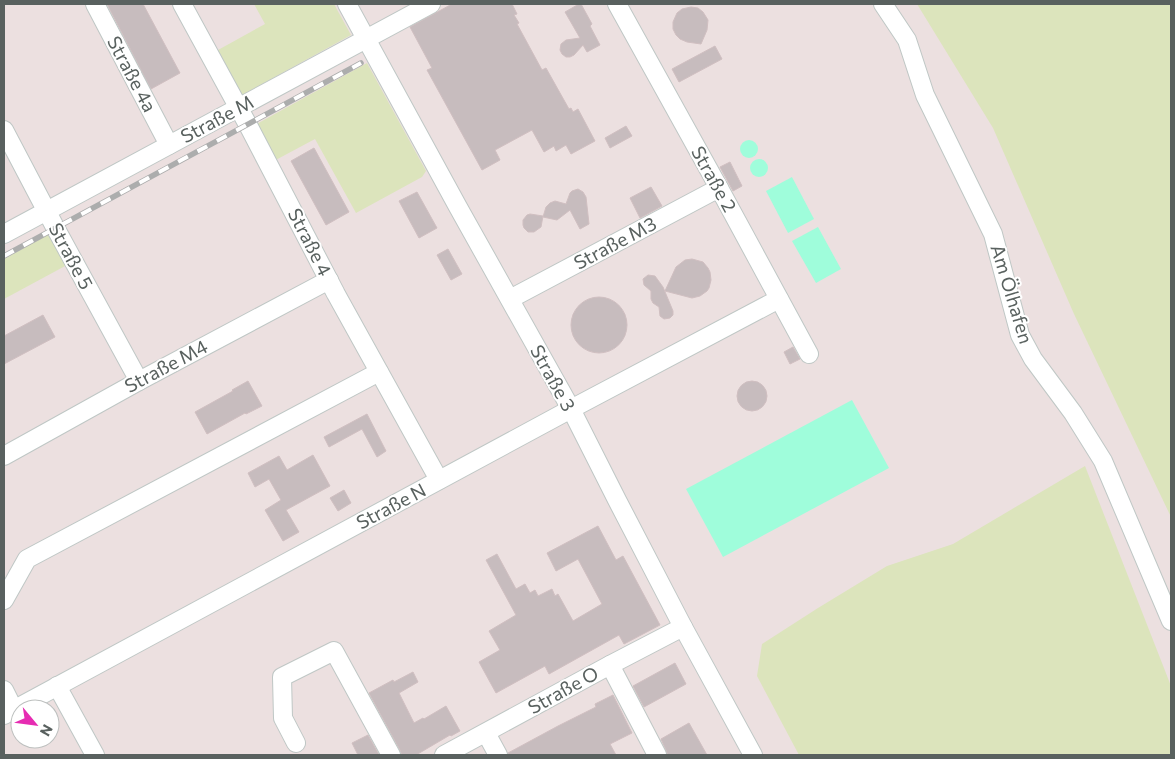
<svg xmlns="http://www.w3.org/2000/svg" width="1175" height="759" font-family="Commissioner,sans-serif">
	<rect width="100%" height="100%" fill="#ece0e0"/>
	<g fill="#dce4bc">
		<polygon points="254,4 334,4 351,35 242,95 218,50 265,24"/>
		<polygon points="917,4 1171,4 1171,517 1074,314 993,128"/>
		<polygon points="367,63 426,171 422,177 356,213 315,139 272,162 253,126"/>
		<polygon points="51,233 67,265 4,299 4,259"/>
		<polygon points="1085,466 1171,686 1171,755 799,755 757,676 762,644 818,608 887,566 953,544"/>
	</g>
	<g fill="#9ffddb">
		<circle cx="749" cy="149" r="9"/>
		<circle cx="759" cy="168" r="9"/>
		<polygon points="792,177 814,219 788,233 766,191"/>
		<polygon points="818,227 841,269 816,283 792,241"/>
		<polygon points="852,400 889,468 723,557 686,489"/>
	</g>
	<g fill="#c7bcbe" stroke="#d0bfc1">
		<polygon points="107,4 143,4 180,73 151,89"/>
		<polygon points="452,4 512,4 517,14 514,15 519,23 517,24 542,70 546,68 569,109 571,108 573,112 578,109 595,141 571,154 566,145 556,151 554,146 544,152 532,130 495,150 500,160 482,170 427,70 432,68 410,27"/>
		<polygon points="579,4 581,4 592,24 590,26 600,45 587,52 583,45 574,55 570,57 566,57 562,54 560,50 561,44 566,40 580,38 565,12"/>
		<polygon points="691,7 698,8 703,12 708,20 707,30 701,44 687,42 680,39 676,35 673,29 673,22 677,13 682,9"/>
		<polygon points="715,46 722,59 679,82 672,69"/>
		<polygon points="626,126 632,136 610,148 605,138"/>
		<polygon points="314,148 349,212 326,225 291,161"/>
		<polygon points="730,162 742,186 733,191 720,167"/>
		<polygon points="651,187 662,206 640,218 630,198"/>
		<polygon points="578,189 583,192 586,197 589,224 580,229 570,210 557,220 543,217 546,207 550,203 555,201 566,204 570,193 572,191"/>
		<polygon points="417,192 437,228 419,238 399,201"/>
		<polygon points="530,214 543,216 541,227 534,232 528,232 524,228 523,225 523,220 527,215"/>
		<polygon points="448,249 462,274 451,280 437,255"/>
		<polygon points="692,259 703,262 708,268 710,272 711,280 709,288 707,291 700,296 692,298 665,291 676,267 685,260"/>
		<polygon points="648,275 655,276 663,287 673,311 673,315 670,318 664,319 660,316 659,307 653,303 651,299 651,291 644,285 643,279"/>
		<circle cx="599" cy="325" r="28"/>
		<polygon points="43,315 55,337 4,364 4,336"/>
		<polygon points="793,347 800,359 790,364 784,352"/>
		<circle cx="752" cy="396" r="15"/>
		<polygon points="248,381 262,406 246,414 245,413 207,434 195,412 233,391 232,390"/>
		<polygon points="367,414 386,451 377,457 362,429 329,447 324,437"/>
		<polygon points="313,455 330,486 286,510 299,532 283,541 265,510 281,500 269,479 255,487 248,473 279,456 287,470"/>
		<polygon points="344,490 351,503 338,511 330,498"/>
		<polygon points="598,526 616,560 623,556 660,625 624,644 619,635 549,674 545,666 496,693 479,662 500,650 489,631 516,615 486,560 497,554 516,589 525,584 530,593 535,590 538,596 552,589 555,596 558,594 573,621 602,604 578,559 556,571 547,553"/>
		<polygon points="675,663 686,684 644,707 633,686"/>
		<polygon points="413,672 418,682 399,693 414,723 423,718 424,719 446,706 460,731 451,736 450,735 416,755 402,755 400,750 369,693 393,680 394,682"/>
		<polygon points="613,695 632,733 610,744 616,755 509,755 508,753 558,726 596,707 595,704"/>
		<polygon points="689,723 707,755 668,755 666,750 661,739"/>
		<polygon points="368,735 379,755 358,755 352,743"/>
	</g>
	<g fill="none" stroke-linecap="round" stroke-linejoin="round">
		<g stroke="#bfc7c5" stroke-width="20">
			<g id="minor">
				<polyline points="95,4 169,145"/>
				<polyline points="182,4 248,125 336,294 439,480"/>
				<polyline points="347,4 458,207 571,409 617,500 683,627 753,755"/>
				<polyline points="617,4 719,188 809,354"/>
				<polyline points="883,4 907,40 925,95 993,234 1020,335 1033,359 1073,413 1103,461 1171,621"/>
				<polyline points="4,130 56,229 139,381"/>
				<polyline points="4,234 431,4"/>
				<polyline points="510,299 719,188"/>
				<polyline points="4,456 139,381 329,280"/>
				<polyline points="4,600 27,559 379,372"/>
				<polyline points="610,665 657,755"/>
				<polyline points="57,686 95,755"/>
				<polyline points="4,690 14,710"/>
				<polyline points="4,715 571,409 779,299"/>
				<polyline points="486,733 498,755"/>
				<polyline points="296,743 283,718 282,677 334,651 391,755"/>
				<polyline points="444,755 610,665 683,627"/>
			</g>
		</g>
		<use href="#minor" stroke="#fff" stroke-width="18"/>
		<g stroke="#acadad" stroke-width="5.5">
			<polyline id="rail" points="4,256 361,63"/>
		</g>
		<use href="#rail" stroke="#fff" stroke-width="4" stroke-dasharray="11" stroke-linecap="butt"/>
	</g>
	<g text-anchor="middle" stroke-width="4" stroke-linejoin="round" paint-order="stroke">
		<g font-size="19" fill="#59615f" stroke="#fff">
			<text transform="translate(132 74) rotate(62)" y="7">Straße 4a</text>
			<text transform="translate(217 119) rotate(-28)" y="7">Straße M</text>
			<text transform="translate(714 179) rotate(61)" y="7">Straße 2</text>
			<text transform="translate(310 242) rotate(63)" y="7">Straße 4</text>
			<text transform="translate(615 243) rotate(-28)" y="7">Straße M3</text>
			<text transform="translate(71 256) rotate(62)" y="7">Straße 5</text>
			<text transform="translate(1012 294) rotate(73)" y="7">Am Ölhafen</text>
			<text transform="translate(166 366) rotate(-28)" y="7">Straße M4</text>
			<text transform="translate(553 378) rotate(61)" y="7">Straße 3</text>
			<text transform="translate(391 506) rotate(-28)" y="7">Straße N</text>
			<text transform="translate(563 690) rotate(-29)" y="7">Straße O</text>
		</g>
	</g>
	<rect width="1175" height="759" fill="none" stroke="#59615f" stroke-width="10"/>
	<g transform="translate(35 724) rotate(119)"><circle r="24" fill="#ffffff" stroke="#bdc0bf"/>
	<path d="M0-4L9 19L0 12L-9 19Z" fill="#e62cb2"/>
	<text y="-8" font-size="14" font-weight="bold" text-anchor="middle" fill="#59615f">N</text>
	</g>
</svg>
